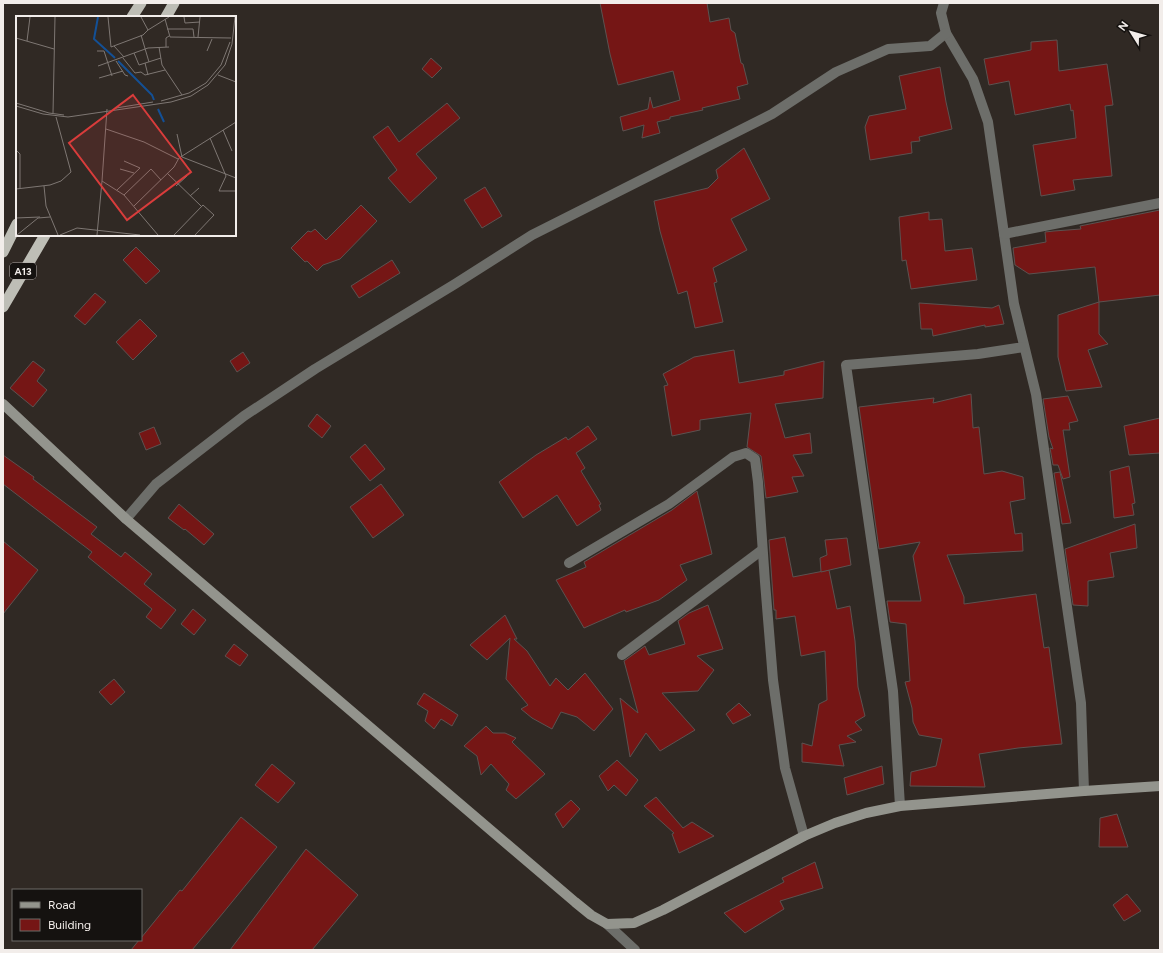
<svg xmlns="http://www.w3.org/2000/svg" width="1163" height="953" font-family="Figtree,sans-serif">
	<rect width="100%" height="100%" fill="#302924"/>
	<g fill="#751615" stroke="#5c5250">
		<polygon points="600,3 707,3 710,22 729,18 731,30 735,33 741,63 743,64 748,84 737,87 740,99 702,108 703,110 670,117 670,119 657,122 660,133 642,138 644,125 623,131 620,117 648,109 650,97 653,108 680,100 673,71 618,85 610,54"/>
		<polygon points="1057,40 1059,71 1107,64 1113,105 1105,106 1112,176 1073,180 1075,190 1041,196 1033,145 1076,138 1073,110 1071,111 1070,104 1015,115 1009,81 989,85 984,59 1031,50 1031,42"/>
		<polygon points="431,58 442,68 432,78 422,69"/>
		<polygon points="940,67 946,102 952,129 919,137 920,141 911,142 912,153 870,160 865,127 869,116 906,109 899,76"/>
		<polygon points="447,103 460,118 416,154 437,178 410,203 388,178 397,170 373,137 388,126 399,142"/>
		<polygon points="744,148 770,199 731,219 747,250 713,268 717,282 714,283 723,322 695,328 687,291 678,294 660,231 654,201 708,188 718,178 716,170"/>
		<polygon points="485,187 502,216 482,228 464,200"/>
		<polygon points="361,205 377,221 340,259 323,265 317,271 307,261 305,262 291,248 308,231 311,232 315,229 326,240"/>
		<polygon points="1160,210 1160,295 1099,302 1095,267 1029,274 1015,265 1013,248 1046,242 1045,232 1054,231 1081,229 1080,226"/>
		<polygon points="929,212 929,220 942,219 945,251 972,248 977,280 911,289 906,260 902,261 899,217"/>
		<polygon points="136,247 160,271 146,284 123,260"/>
		<polygon points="392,260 400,273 359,298 351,286"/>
		<polygon points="95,293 106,302 85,325 74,316"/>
		<polygon points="1099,302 1099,334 1108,344 1088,350 1102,387 1066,391 1058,357 1058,315"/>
		<polygon points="919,303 992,308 999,305 1004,324 985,327 985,325 933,336 932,329 921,329"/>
		<polygon points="140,319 157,336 133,360 116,342"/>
		<polygon points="734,350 739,383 784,375 784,371 824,361 823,398 775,404 785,438 810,433 812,453 793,455 804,476 792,477 798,492 766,498 761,456 747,447 751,413 700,420 700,430 672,436 664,386 668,385 663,374 694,357"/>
		<polygon points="243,352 250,363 237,372 230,361"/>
		<polygon points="33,361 45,370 37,381 47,390 33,407 10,388"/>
		<polygon points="971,394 973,428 979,427 984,474 1002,471 1023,477 1025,499 1010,502 1015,534 1022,533 1023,551 947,555 964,597 964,604 1036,594 1044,648 1049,647 1062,744 1018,748 979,754 985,787 910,786 911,772 936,766 942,739 919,735 913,722 912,708 905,682 910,681 906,624 890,622 887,601 921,601 913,556 920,542 879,549 859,407 934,398 933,403"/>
		<polygon points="1068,396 1078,421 1069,423 1070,430 1063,430 1070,477 1063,479 1058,465 1053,465 1050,448 1053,449 1049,437 1043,399"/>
		<polygon points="317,414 331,426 322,438 308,426"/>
		<polygon points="1160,418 1160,453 1129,455 1124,426"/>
		<polygon points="588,426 597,439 576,453 585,468 581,471 601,504 599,505 601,510 577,526 557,495 523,518 499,482 536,455 566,437 568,440"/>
		<polygon points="154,427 161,444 146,450 139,433"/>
		<polygon points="365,444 385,469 370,481 350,457"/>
		<polygon points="3,455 34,477 33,479 97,527 91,534 121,557 125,552 152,574 144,584 176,610 161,629 146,617 152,609 88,557 92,552 3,484"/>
		<polygon points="1129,466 1135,503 1132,504 1134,515 1114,518 1110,471"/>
		<polygon points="1060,472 1071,523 1062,524 1054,473"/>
		<polygon points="381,484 404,515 373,538 350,507"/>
		<polygon points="697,491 712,554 680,565 687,580 659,600 626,612 625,610 584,628 556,580 586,567 584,562 672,510"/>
		<polygon points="179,504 214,534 204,545 185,529 184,530 168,518"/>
		<polygon points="1135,524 1137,548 1110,553 1114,577 1088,581 1088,606 1073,605 1065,549"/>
		<polygon points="785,537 793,577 829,570 837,609 850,606 855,641 858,687 865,716 855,722 862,730 847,736 856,742 839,745 844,766 802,762 802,743 812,746 819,704 827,700 825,651 801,656 795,616 776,619 776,610 774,610 769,540"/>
		<polygon points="847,538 851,565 821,572 820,558 827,555 825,540"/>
		<polygon points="3,541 38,570 3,614"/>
		<polygon points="708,605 723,649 697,656 714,670 698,691 662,693 695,730 660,751 646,733 630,757 620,698 638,713 624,661 645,646 649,655 685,644 678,621 689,613"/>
		<polygon points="193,609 206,620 194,635 181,624"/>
		<polygon points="505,615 517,639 514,639 527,651 550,686 556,678 568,690 585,673 613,709 594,731 577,717 561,712 552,729 532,718 521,709 528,705 506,679 510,638 487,660 470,645"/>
		<polygon points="234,644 248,655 240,666 225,656"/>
		<polygon points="114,679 125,692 111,705 99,692"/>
		<polygon points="424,693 458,715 452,726 441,719 434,729 425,721 428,711 417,704"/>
		<polygon points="739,703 751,715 733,724 726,714"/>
		<polygon points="486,726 493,733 505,733 516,738 512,742 545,774 516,799 506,790 509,784 491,764 481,775 477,756 464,746"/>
		<polygon points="617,760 638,780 626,796 614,785 608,791 599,776"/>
		<polygon points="272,764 295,783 278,803 255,785"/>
		<polygon points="882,766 884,784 847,795 844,778"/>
		<polygon points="656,797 683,828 692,822 714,836 679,853 672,834 674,833 644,806"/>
		<polygon points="571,800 580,809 563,828 555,814"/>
		<polygon points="1117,814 1128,847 1099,847 1100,818"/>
		<polygon points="241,817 277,847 223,913 192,950 131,950 139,940 141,940 141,938 180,890 182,891"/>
		<polygon points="306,849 358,895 312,950 230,950"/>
		<polygon points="815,862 823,888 780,901 784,909 745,933 724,913 784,882 782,878"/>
		<polygon points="1127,894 1141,911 1124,921 1113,905"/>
	</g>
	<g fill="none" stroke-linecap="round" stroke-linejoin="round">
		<g stroke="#6d6e6a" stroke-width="10">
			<polyline points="944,3 941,13 946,33 973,79 988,122 1014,304 1036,394 1081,703 1084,791"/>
			<polyline points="1004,234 1160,203"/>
			<polyline points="126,519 156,484 244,416 315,369 455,284 532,235 772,114 836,72 888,49 930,46 946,33"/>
			<polyline points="569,563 669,504 733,457 746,453 755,459 758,482 765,582 773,680 785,768 804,836"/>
			<polyline points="622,655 762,550"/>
			<polyline points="900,806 893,691 846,365 978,354 1024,347"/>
			<polyline points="607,924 635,950"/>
		</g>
		<polyline stroke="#93948d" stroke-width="10" points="3,404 126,519 575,902 591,915 607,924 634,923 663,910 804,836 835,823 866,813 900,806 1084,791 1160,786"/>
		<g stroke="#bebeb6" stroke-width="11">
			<polyline points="132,17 141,3"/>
			<polyline points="166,17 174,3"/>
			<polyline points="3,252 17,224"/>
			<polyline points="3,307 45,235"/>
		</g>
	</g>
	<g text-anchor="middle" stroke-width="4" stroke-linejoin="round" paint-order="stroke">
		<rect fill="#151210" stroke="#b0aba9" stroke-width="1" x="10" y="263" width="26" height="16" rx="3"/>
		<g font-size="10" font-weight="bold" fill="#f2edea">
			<text x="23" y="275">A13</text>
		</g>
	</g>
	<g transform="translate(16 16)">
		<rect width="220" height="220" fill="#302924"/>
		<path fill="none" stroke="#135096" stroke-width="2" d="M82,1L78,23L99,42M102,45L136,79L138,84M142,93L148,106"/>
		<path fill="none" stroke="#7e7773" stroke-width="1" d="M92,1L95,31L127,19L132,14M125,1L132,14L153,1M168,1L169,7L184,6M149,3L154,21L215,22M151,13H177L178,21M125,19L133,46M182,21L184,1M0,22L38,33M11,25L14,1M98,30L108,41M143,31L146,49L166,79M150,31V22L153,20M81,35H88L96,60M191,35L196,23M118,37L123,49L145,42M107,42L119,57L125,56L129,59L149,54M100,45L109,59L112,60M129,47L132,59M82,50L132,32L153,31M202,59L220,66M83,62L107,55M145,85L173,77L190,67L205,49L214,26M0,87L33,97L48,99M0,90L27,98L52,101L155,86L175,80L192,69L209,49L216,28L219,1M100,92L137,86M91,93L86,165L108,179L142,219M37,97L39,1M90,113L128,126L162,143M207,114L216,135M161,118L166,141L220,162M194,122L210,160L203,175H220M0,134L4,138V172M104,153L118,157M151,157L185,190M28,170L30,190L42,219M160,170L171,160M0,173L34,169L45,165L55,156L40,101M101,174L124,152L108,145M108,179L135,153L145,164M174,180L183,172M118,190L158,151L163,142L220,106M0,202L24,201M1,219L22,202L34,201M44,219L61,212L124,219M81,219L86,165M158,219L187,189L198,199L179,219"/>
		<path fill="#d93c3b" fill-opacity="0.15" stroke="#d93c3b" stroke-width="2" d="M117,79L175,156L111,204L53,127Z"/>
		<rect width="220" height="220" fill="none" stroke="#f2edea" stroke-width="2"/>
	</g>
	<rect width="1163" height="953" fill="none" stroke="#f2edea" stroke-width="8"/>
	<rect x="12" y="889" width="130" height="52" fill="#151210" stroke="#6d6a67"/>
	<rect x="20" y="902" width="20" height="6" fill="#93948d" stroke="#6d6a67"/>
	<text x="48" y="909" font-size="12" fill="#f2edea">Road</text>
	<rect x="20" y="919" width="20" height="12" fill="#751615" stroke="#6d6a67"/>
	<text x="48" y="929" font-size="12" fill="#f2edea">Building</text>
	<g transform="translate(1131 32) rotate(307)" stroke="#151210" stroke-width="3" paint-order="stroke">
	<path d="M0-3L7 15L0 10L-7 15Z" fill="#f2edea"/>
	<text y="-6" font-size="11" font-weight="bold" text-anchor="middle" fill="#f2edea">N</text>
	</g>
</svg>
